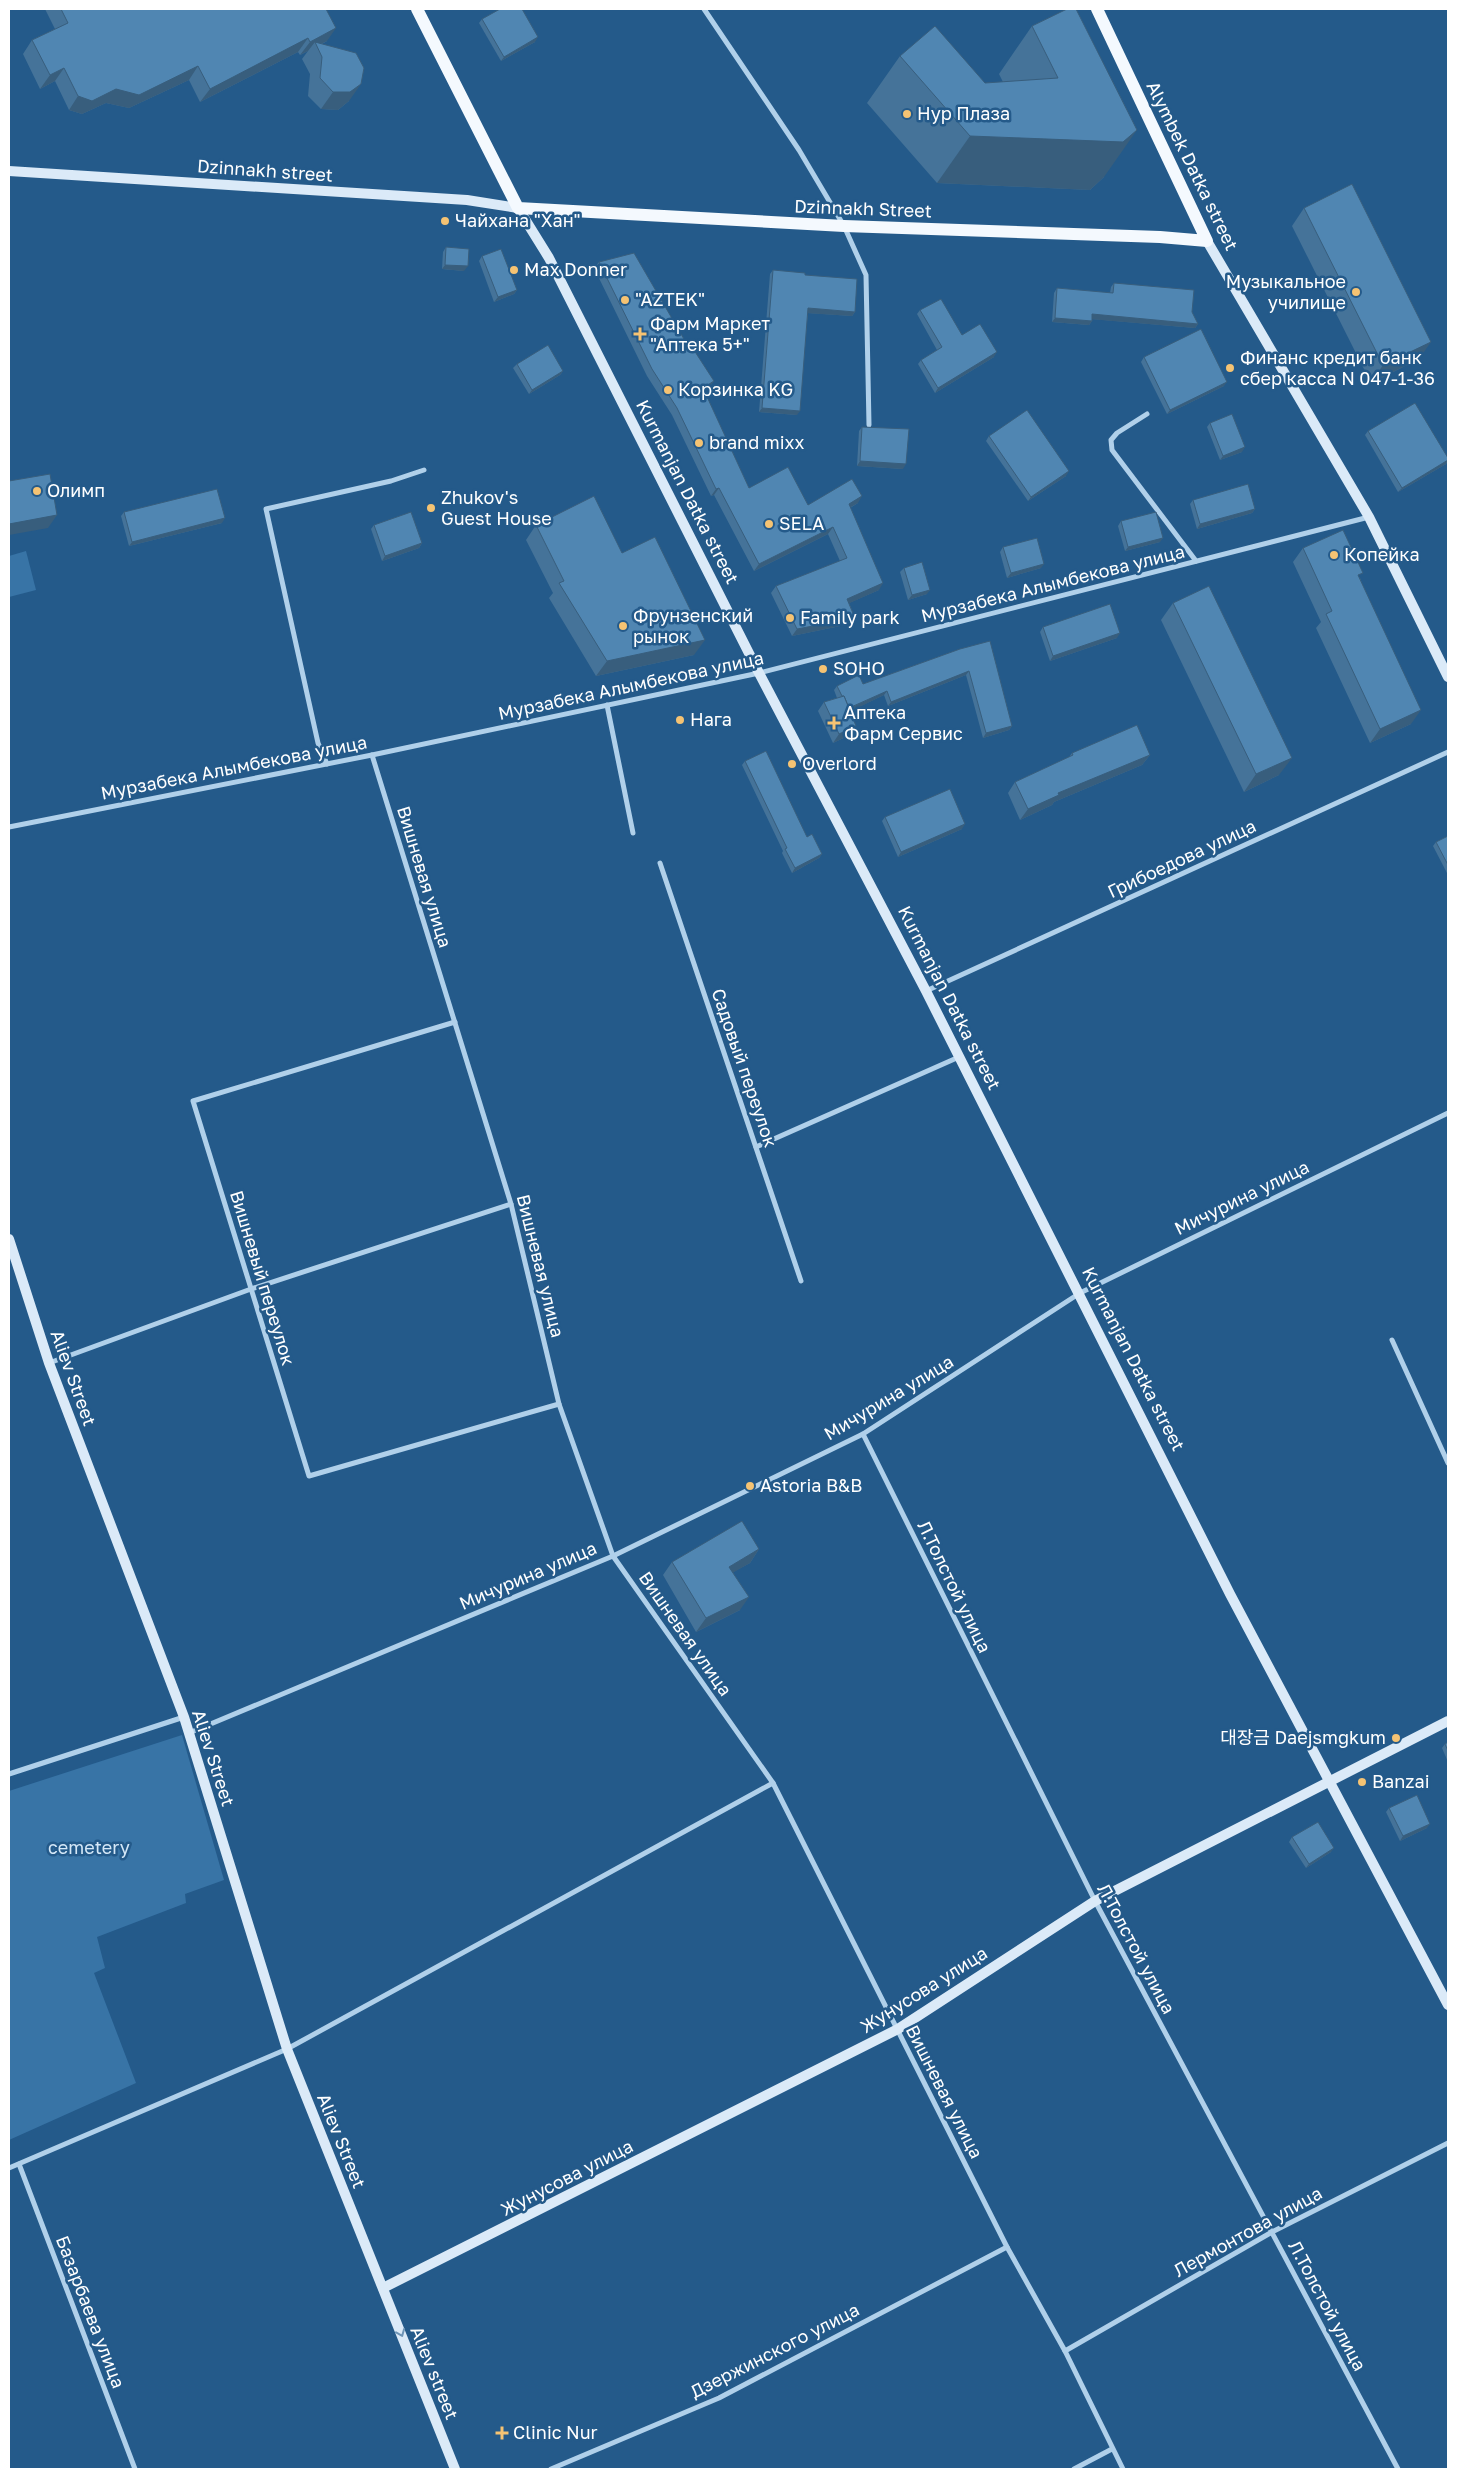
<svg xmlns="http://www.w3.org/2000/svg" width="1457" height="2478" font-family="'Golos Text','Noto Sans KR',sans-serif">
	<rect width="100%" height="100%" fill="#245a8a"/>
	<g fill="#3874a6">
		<polygon points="26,551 36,590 9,597 9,556"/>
		<polygon points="182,1735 224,1880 185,1894 186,1903 97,1937 105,1968 94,1973 136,2083 9,2140 9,1791"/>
	</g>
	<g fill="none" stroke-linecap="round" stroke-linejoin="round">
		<g stroke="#b0d0ea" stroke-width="5">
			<polyline points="704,9 799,150 844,226 866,275 869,425"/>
			<polyline points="1147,414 1117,433 1111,440 1112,450 1196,561"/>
			<polyline points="607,705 633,833"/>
			<polyline points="372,755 511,1204 559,1404 613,1556 773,1783 1007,2247 1065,2351 1123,2469"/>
			<polyline points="327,764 318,743 266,509 391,481 424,470"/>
			<polyline points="9,827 372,755 759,673 1369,517"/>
			<polyline points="660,863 801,1281"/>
			<polyline points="926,991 1448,752"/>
			<polyline points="455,1022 193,1101 309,1476 559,1404"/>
			<polyline points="756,1147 959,1057"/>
			<polyline points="1392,1340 1448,1463"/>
			<polyline points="49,1363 251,1289 511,1204"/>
			<polyline points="863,1434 1095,1901 1398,2469"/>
			<polyline points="189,1733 613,1556 863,1434 1080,1293 1448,1113"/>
			<polyline points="9,1774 184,1717"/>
			<polyline points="19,2164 135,2469"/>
			<polyline points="9,2168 287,2049 773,1783"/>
			<polyline points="1065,2351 1272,2232 1448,2143"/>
			<polyline points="551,2469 719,2398 1007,2247"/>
			<polyline points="1074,2469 1112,2449"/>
		</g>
		<g stroke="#dbeaf8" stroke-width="10">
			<polyline points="9,171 467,200 518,208 549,258 759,673 926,991 1230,1594 1448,2005"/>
			<polyline points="1207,241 1369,517 1448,677"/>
			<polyline points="9,1239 49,1363 184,1717 287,2049 455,2469"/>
			<polyline points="383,2288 898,2029 1095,1901 1448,1721"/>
		</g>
		<polyline stroke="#f4f9fe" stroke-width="12" points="417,9 518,208 844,226 1160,237 1207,241 1097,9"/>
	</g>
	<g fill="#457399">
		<polygon points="45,9 326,9 327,41 322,44 349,101 338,110 321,109 308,96 310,74 302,59 308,51 300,55 298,52 200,102 189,80 129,108 106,103 82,114 69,110 55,81 40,89 23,54 32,40 55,29"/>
		<polygon points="1067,9 1104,177 1090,190 937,183 867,103 900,56 985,83 1003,82 999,74 1032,26"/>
		<polygon points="482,19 535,42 501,61 479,23"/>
		<polygon points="1304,208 1419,359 1371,383 1292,226"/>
		<polygon points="446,247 464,271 442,269 443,252"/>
		<polygon points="482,256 517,290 514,294 494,302 479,261"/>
		<polygon points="599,262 688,346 714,381 709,387 704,391 749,488 808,505 858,503 850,508 879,590 849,603 855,618 850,624 792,636 771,593 776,586 840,561 828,534 754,571 714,495 711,496 672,415 647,376 594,268"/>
		<polygon points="773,270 805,275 855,312 852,316 808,313 797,415 759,412 770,274"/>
		<polygon points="1114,283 1192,312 1198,324 1195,328 1092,319 1092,321 1089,325 1052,322 1054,293 1057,288 1110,293 1111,287"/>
		<polygon points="920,310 962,335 994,357 935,393 918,364 921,360 937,350 917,314"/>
		<polygon points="1144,357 1224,386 1167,414 1141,362"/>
		<polygon points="517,364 563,371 560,375 529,394 513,368"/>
		<polygon points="1210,423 1242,452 1220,460 1207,427"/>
		<polygon points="862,427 903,469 857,466 859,431"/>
		<polygon points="1368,431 1448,458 1448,461 1446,464 1398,492 1365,435"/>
		<polygon points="989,436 1066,476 1028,501 986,441"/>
		<polygon points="1193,500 1255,509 1252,513 1197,529 1190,504"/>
		<polygon points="124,512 222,523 129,546 121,516"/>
		<polygon points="1121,521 1160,542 1125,551 1118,526"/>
		<polygon points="374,525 422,543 419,548 382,561 371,529"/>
		<polygon points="536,525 622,553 694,655 596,676 549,598 553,593 526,540"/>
		<polygon points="1003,547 1041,568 1007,578 1000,552"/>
		<polygon points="1303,548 1360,578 1411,724 1370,743 1316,628 1321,622 1293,562"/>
		<polygon points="904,568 927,594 908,600 900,572"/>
		<polygon points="1173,603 1279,775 1244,792 1161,620"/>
		<polygon points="1043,627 1117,638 1050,661 1040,632"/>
		<polygon points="960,649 1012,726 1009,730 983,738 966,675 888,706 884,695 850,711 850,735 833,743 818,711 824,702 837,698 834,690 837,686 863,684"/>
		<polygon points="1072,753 1150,755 1142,765 1054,802 1052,805 1020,820 1008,793 1015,782 1069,757"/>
		<polygon points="745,761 807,837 822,854 819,858 792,873 782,853 783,851 742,765"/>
		<polygon points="885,817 962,829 898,857 882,821"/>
		<polygon points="1448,836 1448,875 1433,846 1436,842"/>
		<polygon points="759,1549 750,1563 733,1572 740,1610 696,1632 663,1575 672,1562"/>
		<polygon points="1448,1742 1448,1762 1442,1748 1445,1744"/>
		<polygon points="1389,1808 1427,1828 1400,1841 1386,1812"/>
		<polygon points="1292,1837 1331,1852 1306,1868 1289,1842"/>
	</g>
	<g fill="#385e7d">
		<polygon points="336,28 327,41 317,46 315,42 308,51 300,55 310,42"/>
		<polygon points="538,37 535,42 501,61 504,57"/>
		<polygon points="308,38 298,52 200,102 210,89"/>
		<polygon points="198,66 189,80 129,108 106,103 82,114 69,110 78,96 116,89"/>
		<polygon points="64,68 55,81 40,89 50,75"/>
		<polygon points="361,84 349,101 338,110 321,109 333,92"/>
		<polygon points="1137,130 1104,177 1090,190 937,183 970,136"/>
		<polygon points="445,265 468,266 464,271 442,269"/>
		<polygon points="517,290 514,294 494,302 498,297"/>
		<polygon points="808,308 855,312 852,316 805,313"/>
		<polygon points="1092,314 1198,324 1195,328 1089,319"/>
		<polygon points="1055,318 1092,321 1089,325 1052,322"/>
		<polygon points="1431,342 1419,359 1371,383 1383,365"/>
		<polygon points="997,352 994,357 935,393 938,388"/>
		<polygon points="563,371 560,375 529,394 532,390"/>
		<polygon points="714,381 709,387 698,394 703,388"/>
		<polygon points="1227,382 1224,386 1167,414 1170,410"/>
		<polygon points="762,408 800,411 797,415 759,412"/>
		<polygon points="1245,447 1242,452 1220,460 1223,456"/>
		<polygon points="1448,460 1446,464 1398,492 1402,488"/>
		<polygon points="860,461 906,464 903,469 857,466"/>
		<polygon points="1069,471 1066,476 1028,501 1031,497"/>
		<polygon points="719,488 714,495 711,496 716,489"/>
		<polygon points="862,496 858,503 844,511 849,504"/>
		<polygon points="1255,509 1252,513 1197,529 1200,524"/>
		<polygon points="57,515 48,528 9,535 9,524"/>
		<polygon points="225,518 222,523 129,546 132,542"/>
		<polygon points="833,527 828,534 754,571 759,564"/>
		<polygon points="1163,538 1160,542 1125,551 1128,547"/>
		<polygon points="422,543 419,548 382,561 385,556"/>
		<polygon points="1044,564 1041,568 1007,578 1011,573"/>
		<polygon points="883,583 879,590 843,606 847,599"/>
		<polygon points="930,590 927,594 908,600 912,595"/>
		<polygon points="855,618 850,624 792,636 797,629"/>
		<polygon points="1120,633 1117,638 1050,661 1053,656"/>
		<polygon points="705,640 694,655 596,676 607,661"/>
		<polygon points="969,671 966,675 888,706 891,702"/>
		<polygon points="887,691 884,695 845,714 848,709"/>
		<polygon points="1421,710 1411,724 1370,743 1380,729"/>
		<polygon points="856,726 850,735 833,743 839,734"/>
		<polygon points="1012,726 1009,730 983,738 986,733"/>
		<polygon points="1150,755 1142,765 1054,802 1052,805 1020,820 1028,809 1058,793"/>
		<polygon points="1292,758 1279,775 1244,792 1256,774"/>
		<polygon points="965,824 962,829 898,857 901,852"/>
		<polygon points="822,854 819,858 792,873 795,868"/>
		<polygon points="759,1549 750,1563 720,1580 729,1567"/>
		<polygon points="749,1597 740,1610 696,1632 706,1618"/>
		<polygon points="1430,1824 1427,1828 1400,1841 1403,1836"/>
		<polygon points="1334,1848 1331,1852 1306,1868 1309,1864"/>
	</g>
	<g fill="#5086b2" stroke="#385e7d">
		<polygon points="61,9 326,9 336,28 310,42 308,38 210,89 198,66 139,95 116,89 92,101 78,96 64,68 50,75 32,40 68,23"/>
		<polygon points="500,9 522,9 538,37 504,57 482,19"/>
		<polygon points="1067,9 1076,9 1137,130 1123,142 970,136 900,56 935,26 985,83 1058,78 1032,26"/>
		<polygon points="315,42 356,53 364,68 361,84 350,92 333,92 320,78 322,57"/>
		<polygon points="1352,184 1431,342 1383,365 1304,208"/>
		<polygon points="446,247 469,249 468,266 445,265"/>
		<polygon points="501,249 517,290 498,297 482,256"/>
		<polygon points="634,253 688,346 690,344 714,381 703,388 749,488 788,467 808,505 852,479 862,496 849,504 883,583 847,599 855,618 797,629 776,586 847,558 833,527 759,564 719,488 716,489 677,408 652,369 599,262"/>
		<polygon points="773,270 805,273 805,275 857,279 855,312 808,308 800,411 762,408"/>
		<polygon points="1114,283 1194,290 1192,312 1198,324 1092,314 1092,321 1055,318 1057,288 1113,293"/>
		<polygon points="941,299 962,335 980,324 997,352 938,388 921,360 942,347 920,310"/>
		<polygon points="1201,329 1227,382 1170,410 1144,357"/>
		<polygon points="548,345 563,371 532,390 517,364"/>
		<polygon points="1415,403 1448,458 1448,460 1402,488 1368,431"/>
		<polygon points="1027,410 1069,471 1031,497 989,436"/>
		<polygon points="1232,414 1245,447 1223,456 1210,423"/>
		<polygon points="862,427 909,429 906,464 860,461"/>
		<polygon points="50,474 57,515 9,524 9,481"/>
		<polygon points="1248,484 1255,509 1200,524 1193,500"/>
		<polygon points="217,489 225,518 132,542 124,512"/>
		<polygon points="594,496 622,553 655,537 705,640 607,661 559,583 564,581 536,525"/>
		<polygon points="411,512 422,543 385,556 374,525"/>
		<polygon points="1156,512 1163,538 1128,547 1121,521"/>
		<polygon points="1343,530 1363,573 1358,575 1421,710 1380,729 1326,614 1332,611 1303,548"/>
		<polygon points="1037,538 1044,564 1011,573 1003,547"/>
		<polygon points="922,562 930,590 912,595 904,568"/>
		<polygon points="1209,586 1292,758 1256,774 1173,603"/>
		<polygon points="1110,604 1120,633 1053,656 1043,627"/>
		<polygon points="990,641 1012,726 986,733 969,671 891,702 887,691 849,708 844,696 842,696 837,686 859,675 863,684 960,649"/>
		<polygon points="844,696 856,726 839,734 824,702"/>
		<polygon points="1137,725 1150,755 1058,793 1059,795 1028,809 1015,782 1073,755 1072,753"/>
		<polygon points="766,751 807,837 812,834 822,854 795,868 785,849 787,848 745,761"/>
		<polygon points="950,789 965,824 901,852 885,817"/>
		<polygon points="1448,836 1448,865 1436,842"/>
		<polygon points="742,1521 759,1549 729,1567 749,1597 706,1618 672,1562"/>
		<polygon points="1448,1742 1448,1751 1445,1744"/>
		<polygon points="1417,1795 1430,1824 1403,1836 1389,1808"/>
		<polygon points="1318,1822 1334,1848 1309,1864 1292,1837"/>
	</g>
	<defs><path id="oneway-chevron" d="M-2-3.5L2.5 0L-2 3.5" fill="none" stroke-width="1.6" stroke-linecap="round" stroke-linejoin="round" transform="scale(1.25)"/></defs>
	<use stroke="#6d94b6" href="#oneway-chevron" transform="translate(401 2333) rotate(68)"/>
	<g fill="#f5c373" stroke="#245a8a" stroke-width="2">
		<circle cx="907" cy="114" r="5"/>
		<circle cx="445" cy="221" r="5"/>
		<circle cx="514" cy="270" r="5"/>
		<circle cx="1356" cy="292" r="5"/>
		<circle cx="625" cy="300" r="5"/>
		<path d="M637.5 326.5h5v5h5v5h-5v5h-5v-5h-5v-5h5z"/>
		<circle cx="1230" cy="368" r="5"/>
		<circle cx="668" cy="390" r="5"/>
		<circle cx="699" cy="443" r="5"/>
		<circle cx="37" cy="491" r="5"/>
		<circle cx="431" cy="508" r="5"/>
		<circle cx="769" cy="524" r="5"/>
		<circle cx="1334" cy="555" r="5"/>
		<circle cx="790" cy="618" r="5"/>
		<circle cx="623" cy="626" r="5"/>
		<circle cx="823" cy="669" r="5"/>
		<circle cx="680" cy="720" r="5"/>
		<path d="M831.5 715.5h5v5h5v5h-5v5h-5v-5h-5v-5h5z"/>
		<circle cx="792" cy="764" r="5"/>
		<circle cx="750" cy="1486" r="5"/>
		<circle cx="1396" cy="1738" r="5"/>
		<circle cx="1362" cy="1782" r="5"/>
		<path d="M499.5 2425.5h5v5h5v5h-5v5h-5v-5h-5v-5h5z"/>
	</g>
	<g text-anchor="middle" stroke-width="5" stroke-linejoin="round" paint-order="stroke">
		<g font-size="18" fill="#fff" stroke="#245a8a" text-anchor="start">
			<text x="917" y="120">Нур Плаза</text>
			<text x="455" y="227">Чайхана "Хан"</text>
			<text x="524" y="276">Max Donner</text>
			<text x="1346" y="288" text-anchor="end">Музыкальное<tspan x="1346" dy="21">училище</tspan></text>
			<text x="635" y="306">"AZTEK"</text>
			<text x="650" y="330">Фарм Маркет<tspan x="650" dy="21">"Аптека 5+"</tspan></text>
			<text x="1240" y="364">Финанс кредит банк<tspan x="1240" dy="21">сбер касса N 047-1-36</tspan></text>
			<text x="678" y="396">Корзинка KG</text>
			<text x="709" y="449">brand mixx</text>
			<text x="47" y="497">Олимп</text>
			<text x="441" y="504">Zhukov's<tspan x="441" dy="21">Guest House</tspan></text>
			<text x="779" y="530">SELA</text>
			<text x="1344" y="561">Копейка</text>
			<text x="633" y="622">Фрунзенский<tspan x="633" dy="21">рынок</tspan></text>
			<text x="800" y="624">Family park</text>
			<text x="833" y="675">SOHO</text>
			<text x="844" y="719">Аптека<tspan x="844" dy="21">Фарм Сервис</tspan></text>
			<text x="690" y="726">Нага</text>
			<text x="802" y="770">Overlord</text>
			<text x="760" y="1492">Astoria B&amp;B</text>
			<text x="1386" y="1744" text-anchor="end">대장금 Daejsmgkum</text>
			<text x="1372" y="1788">Banzai</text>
			<text x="513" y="2439">Clinic Nur</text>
		</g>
		<g font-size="18" fill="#fff" stroke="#245a8a">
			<text transform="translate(1192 166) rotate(64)" y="6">Alymbek Datka street</text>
			<text transform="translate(265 171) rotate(4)" y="6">Dzinnakh street</text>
			<text transform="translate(863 209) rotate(2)" y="6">Dzinnakh Street</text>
			<text transform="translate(687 492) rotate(63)" y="6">Kurmanjan Datka street</text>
			<text transform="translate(1053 584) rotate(-14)" y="6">Мурзабека Алымбекова улица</text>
			<text transform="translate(631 686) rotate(-12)" y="6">Мурзабека Алымбекова улица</text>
			<text transform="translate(234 768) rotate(-11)" y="6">Мурзабека Алымбекова улица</text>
			<text transform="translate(1182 859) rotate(-25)" y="6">Грибоедова улица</text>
			<text transform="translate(424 877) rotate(73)" y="6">Вишневая улица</text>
			<text transform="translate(949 998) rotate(63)" y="6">Kurmanjan Datka street</text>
			<text transform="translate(744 1068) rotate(71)" y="6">Садовый переулок</text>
			<text transform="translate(1242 1198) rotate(-26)" y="6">Мичурина улица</text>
			<text transform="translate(540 1266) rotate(76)" y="6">Вишневая улица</text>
			<text transform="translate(262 1278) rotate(73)" y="6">Вишневый переулок</text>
			<text transform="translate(1133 1359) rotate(63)" y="6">Kurmanjan Datka street</text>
			<text transform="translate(73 1378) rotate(70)" y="6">Aliev Street</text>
			<text transform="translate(889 1398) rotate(-31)" y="6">Мичурина улица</text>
			<text transform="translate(528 1576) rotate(-23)" y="6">Мичурина улица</text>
			<text transform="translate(954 1587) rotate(64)" y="6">Л.Толстой улица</text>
			<text transform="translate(685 1634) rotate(55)" y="6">Вишневая улица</text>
			<text transform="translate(213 1758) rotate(72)" y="6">Aliev Street</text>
			<text transform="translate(1136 1949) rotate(62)" y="6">Л.Толстой улица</text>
			<text transform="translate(924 1990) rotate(-32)" y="6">Жунусова улица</text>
			<text transform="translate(944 2092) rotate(63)" y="6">Вишневая улица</text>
			<text transform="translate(341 2141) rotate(68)" y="6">Aliev Street</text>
			<text transform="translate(567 2178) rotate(-27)" y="6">Жунусова улица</text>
			<text transform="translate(1248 2232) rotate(-29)" y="6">Лермонтова улица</text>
			<text transform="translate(1327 2306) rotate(62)" y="6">Л.Толстой улица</text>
			<text transform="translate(90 2312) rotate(69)" y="6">Базарбаева улица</text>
			<text transform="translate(775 2351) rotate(-27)" y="6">Дзержинского улица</text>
			<text transform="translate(434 2373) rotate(68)" y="6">Aliev street</text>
		</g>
		<g font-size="18" fill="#d5e8f8" stroke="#245a8a">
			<text x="89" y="1854">cemetery</text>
		</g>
	</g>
	<rect width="1457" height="2478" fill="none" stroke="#ffffff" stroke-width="20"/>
</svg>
